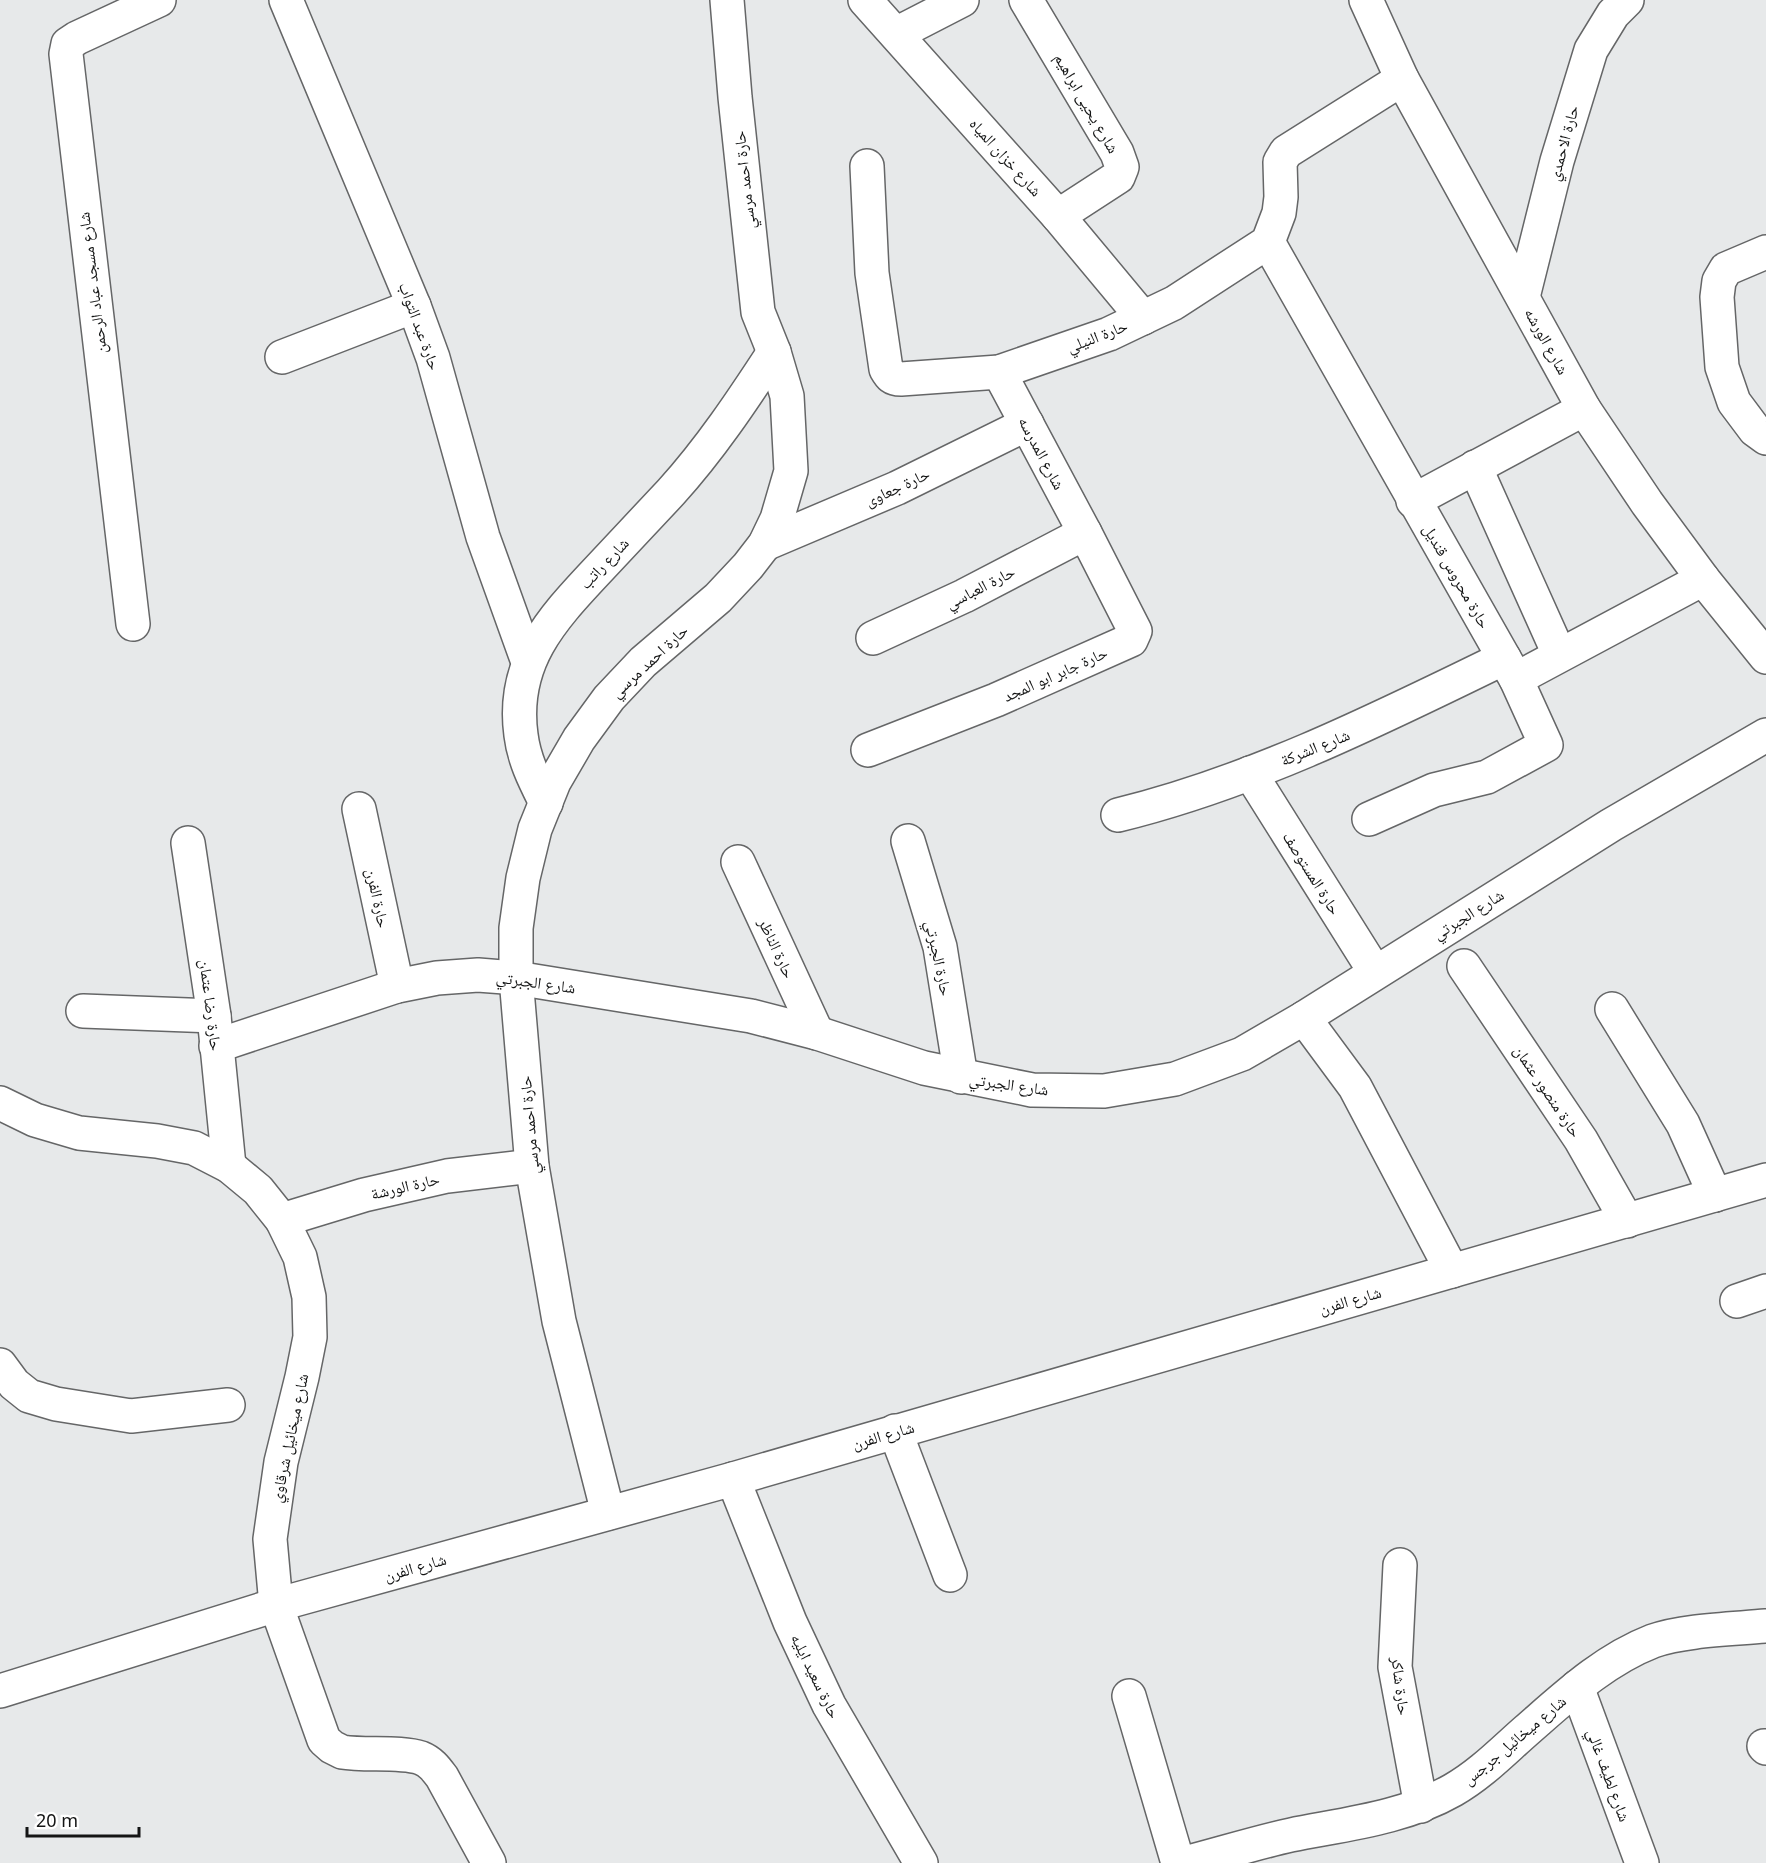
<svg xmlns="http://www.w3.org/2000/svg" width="1766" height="1863" font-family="'Noto Sans','Noto Naskh Arabic',sans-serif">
	<rect width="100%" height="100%" fill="#e7e9ea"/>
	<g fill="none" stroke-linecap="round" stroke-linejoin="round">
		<g stroke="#656667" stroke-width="36">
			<g id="street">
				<polyline points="286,0 414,306 433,358 483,537 528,662"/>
				<polyline points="865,0 1058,216 1143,318"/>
				<polyline points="1026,0 1117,153 1122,167 1118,177 1058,216"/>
				<polyline points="1366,0 1402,79 1584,409 1647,503 1703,579 1766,657"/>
				<polyline points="896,34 962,0"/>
				<path d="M867,166L872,273L886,369C890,376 892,379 901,379L999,372L1109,334L1174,303L1268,242L1279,213L1281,197L1280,162L1286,152L1402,79"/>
				<polyline points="1268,242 1516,679 1546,745 1487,777 1434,790 1369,819"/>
				<polyline points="1766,252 1726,269 1719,281 1717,297 1722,367 1734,402 1755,430 1766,438"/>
				<polyline points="1523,297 1557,161 1591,50 1613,14 1627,0"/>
				<polyline points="282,357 414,306"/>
				<polyline points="1475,467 1559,654"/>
				<polyline points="1413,501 1584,409"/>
				<polyline points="765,544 897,488 1027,424"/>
				<polyline points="133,624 66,54 68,44 77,38 159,0"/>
				<polyline points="873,638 964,596 1085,533"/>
				<polyline points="1516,679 1703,579"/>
				<polyline points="868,750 996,700 1131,640 1135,631 1085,533 999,372"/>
				<polyline points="1250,773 1375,972"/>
				<path d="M546,803C535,781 524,760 521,735C511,663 551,620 596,572C621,545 646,519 671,492C710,449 742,401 774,352"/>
				<polyline points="359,809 397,986"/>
				<path d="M1118,815C1253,782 1379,719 1504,658"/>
				<polyline points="908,841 940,947 961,1077"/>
				<polyline points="188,843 214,1016 229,1166"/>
				<polyline points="738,862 817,1033"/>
				<polyline points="1464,966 1581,1140 1627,1221"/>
				<polyline points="1612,1009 1683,1124 1715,1195"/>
				<polyline points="83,1011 214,1016"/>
				<polyline points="1304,1018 1355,1087 1452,1271"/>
				<polyline points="216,1046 397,986 437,978 478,975 516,978 751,1016 817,1033 924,1068 1032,1090 1104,1091 1175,1079 1242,1054 1304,1018 1611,825 1766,735"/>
				<path d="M0,1103L35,1120L79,1133L157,1141L194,1148L229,1166L258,1190L282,1220L300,1257L309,1297L310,1337L302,1377L281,1462L270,1539L276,1605L324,1740L332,1747L342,1752C365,1756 400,1751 421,1758C431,1762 436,1769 442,1777L489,1863"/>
				<polyline points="282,1220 364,1195 447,1176 532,1166"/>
				<polyline points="1737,1301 1766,1291"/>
				<polyline points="0,1365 14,1384 29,1396 56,1404 131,1416 228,1405"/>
				<polyline points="895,1431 950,1575"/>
				<polyline points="733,1479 790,1622 829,1705 921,1863"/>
				<polyline points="608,1513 559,1321 532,1166 516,978 516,928 523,878 535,829 554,782 579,739 609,698 643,662 718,598 748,566 765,544 777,519 791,471 787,396 774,352 758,312 735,97 727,0"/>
				<polyline points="1400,1565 1395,1667 1421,1806"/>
				<polyline points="1577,1687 1642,1863"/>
				<polyline points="0,1691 276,1605 733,1479 1766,1180"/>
				<polyline points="1129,1696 1178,1863"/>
				<polyline points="1764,1746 1766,1748"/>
				<path d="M1185,1863C1220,1854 1255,1843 1291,1835C1346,1824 1404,1818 1453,1790C1481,1774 1503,1751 1527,1730C1566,1696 1604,1660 1653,1641C1683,1630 1734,1629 1766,1626"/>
			</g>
		</g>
		<use href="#street" stroke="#fff" stroke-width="33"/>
	</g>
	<g text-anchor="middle" stroke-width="5" stroke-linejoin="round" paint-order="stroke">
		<g font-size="16" fill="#141515" stroke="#fff">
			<text transform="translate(1087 103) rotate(60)" y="6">شارع يحيى ابراهيم</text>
			<text transform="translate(1563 143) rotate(-75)" y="6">حارة الاحمدي</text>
			<text transform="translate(1006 157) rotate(48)" y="6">شارع خزان المياه</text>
			<text transform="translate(744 180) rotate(-96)" y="6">حارة احمد مرسي</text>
			<text transform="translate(92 283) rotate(-97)" y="6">شارع مسجد عباد الرحمن</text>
			<text transform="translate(420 326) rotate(70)" y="6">حارة عبد التواب</text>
			<text transform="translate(1097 336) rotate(-21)" y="6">حارة النيلي</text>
			<text transform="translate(1547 341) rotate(61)" y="6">شارع الورشه</text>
			<text transform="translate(1042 453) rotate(62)" y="6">شارع المدرسه</text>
			<text transform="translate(897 487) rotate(-25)" y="6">حارة جعاوى</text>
			<text transform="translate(604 563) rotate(-47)" y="6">شارع راتب</text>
			<text transform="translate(1457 576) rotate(60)" y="6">حارة محروس قنديل</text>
			<text transform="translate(980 587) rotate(-27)" y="6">حارة العباسي</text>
			<text transform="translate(649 661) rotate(-43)" y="6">حارة احمد مرسي</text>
			<text transform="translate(1055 674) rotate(-24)" y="6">حارة جابر ابو المجد</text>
			<text transform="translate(1315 747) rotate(-22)" y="6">شارع الشركة</text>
			<text transform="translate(1312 873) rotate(58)" y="6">حارة المستوصف</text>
			<text transform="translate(378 898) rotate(78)" y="6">حارة الفرن</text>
			<text transform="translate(1468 914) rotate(-32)" y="6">شارع الجبرتي</text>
			<text transform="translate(777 948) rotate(65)" y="6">حارة الناظر</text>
			<text transform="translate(939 958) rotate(78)" y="6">حارة الجبرتي</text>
			<text transform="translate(536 982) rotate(8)" y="6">شارع الجبرتي</text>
			<text transform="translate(211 1005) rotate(83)" y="6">حارة رضا عتمان</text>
			<text transform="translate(1009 1084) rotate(8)" y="6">شارع الجبرتي</text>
			<text transform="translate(1548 1091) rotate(56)" y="6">حارة منصور عثمان</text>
			<text transform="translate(529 1125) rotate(-95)" y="6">حارة احمد مرسي</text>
			<text transform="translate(405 1186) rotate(-13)" y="6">حارة الورشة</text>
			<text transform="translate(1350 1300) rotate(-16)" y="6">شارع الفرن</text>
			<text transform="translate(883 1435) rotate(-16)" y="6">شارع الفرن</text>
			<text transform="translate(289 1438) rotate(-78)" y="6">شارع ميخائيل شرقاوي</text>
			<text transform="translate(415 1567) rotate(-16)" y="6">شارع الفرن</text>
			<text transform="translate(816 1676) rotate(64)" y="6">حارة سعيد ايليه</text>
			<text transform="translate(1401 1686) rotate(83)" y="6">حارة شاكر</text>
			<text transform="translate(1514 1740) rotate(-40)" y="6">شارع ميخائيل جرجس</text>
			<text transform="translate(1609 1775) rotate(70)" y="6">شارع لطيف غالي</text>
		</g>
	</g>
	<path d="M27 1827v9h112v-9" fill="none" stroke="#141515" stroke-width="3"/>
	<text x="36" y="1827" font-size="18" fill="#141515" stroke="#ffffff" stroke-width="4.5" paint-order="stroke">20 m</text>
</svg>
